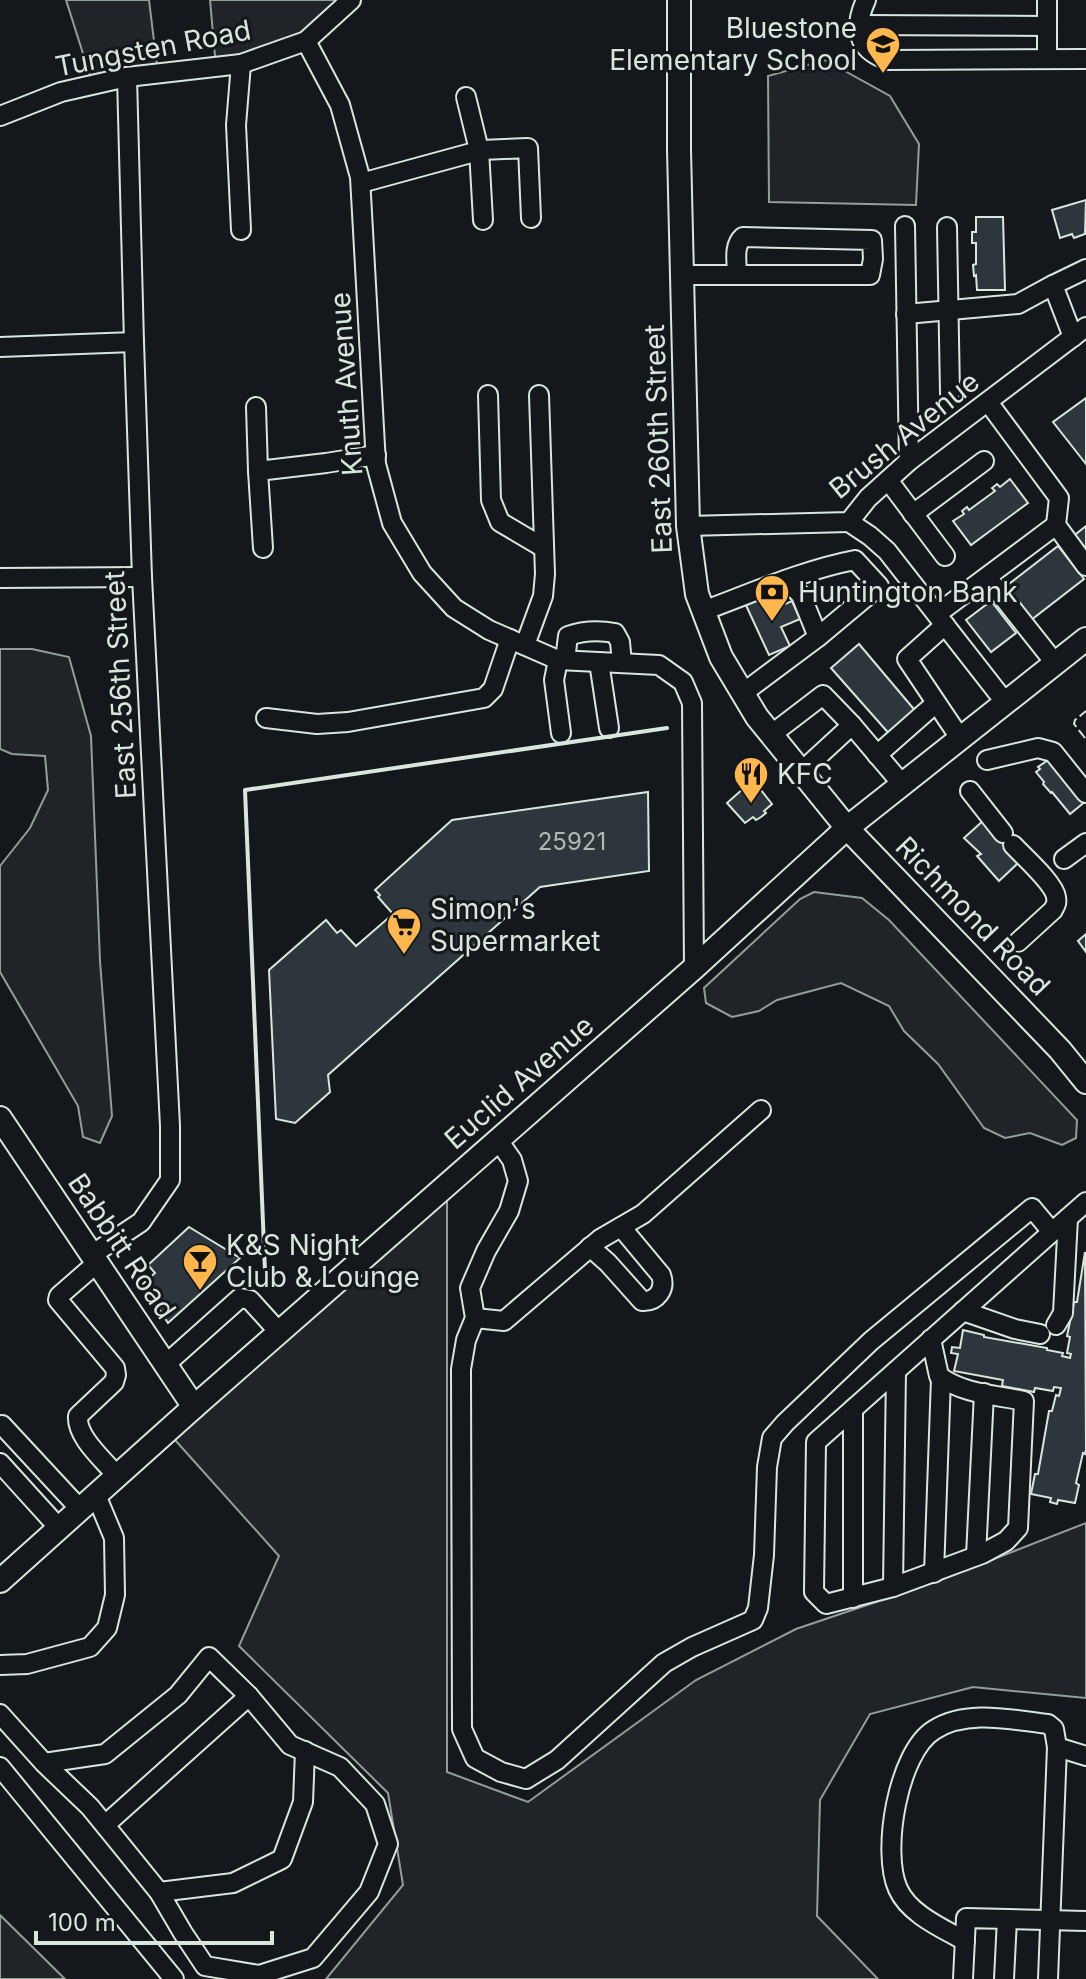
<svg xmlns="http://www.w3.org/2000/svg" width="1086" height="1979" font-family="Inter,sans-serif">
	<rect width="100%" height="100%" fill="#14181c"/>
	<g fill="#202428" stroke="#939e99" stroke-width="2">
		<polygon points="66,0 149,0 158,74 93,85"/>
		<polygon points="210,0 351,0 306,41 216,67"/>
		<polygon points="825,60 890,96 919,144 916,205 769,202 768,76"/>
		<polygon points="0,649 32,649 69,657 91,736 100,961 112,1116 100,1143 83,1137 78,1106 0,972 0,866 30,828 48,790 45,756 12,754 0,749"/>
		<polygon points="814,892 862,898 889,920 1077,1120 1076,1138 1062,1145 1030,1133 1005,1138 984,1128 938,1064 904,1031 889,1006 841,983 777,1000 759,1011 732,1017 706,1003 704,988 800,899"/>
		<polygon points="447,1185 447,1772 528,1802 696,1680 796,1629 935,1582 1086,1523 1086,1698 973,1687 870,1714 820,1800 817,1916 878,1979 326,1979 403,1885 388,1793 239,1646 279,1556 167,1431"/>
		<polygon points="0,1915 65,1979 0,1979"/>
	</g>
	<g fill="#2c363c" stroke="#d8e6dc" stroke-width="2">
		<polygon points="1086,200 1085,234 1074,238 1072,234 1060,238 1052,210"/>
		<polygon points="976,217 1003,217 1005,290 977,290 976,275 974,276 973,265 976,264 976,243 972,243 972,232 976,232"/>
		<polygon points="1086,398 1086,464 1053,422"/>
		<polygon points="1010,479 1028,503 971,545 953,521 964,514 962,511 967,507 969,510 995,491 992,488 997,484 1000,487"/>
		<polygon points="1086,526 1086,557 1071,538"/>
		<polygon points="1058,546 1084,579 1031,620 1005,587"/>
		<polygon points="765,591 774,609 792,601 800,619 781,627 790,646 769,655 744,601"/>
		<polygon points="991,601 1016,633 991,652 966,620"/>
		<polygon points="859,644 918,714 892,737 831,668"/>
		<polygon points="1048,760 1086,801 1070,814 1052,792 1051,793 1043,784 1044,782 1036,772 1040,769 1038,767"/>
		<polygon points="753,780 772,804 764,811 766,813 761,817 756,820 753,817 745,823 727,803"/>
		<polygon points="648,792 649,871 540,887 328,1075 330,1092 295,1123 276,1119 269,970 326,920 337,933 341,930 356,946 393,914 378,897 380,895 375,890 452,820"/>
		<polygon points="984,820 1007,830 1018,842 1018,863 999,881 977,856 981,854 964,838"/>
		<polygon points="1086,934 1086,952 1078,941"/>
		<polygon points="189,1227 240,1258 168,1323 143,1284 155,1273 148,1265"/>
		<polygon points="1085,1252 1086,1450 1085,1454 1083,1453 1076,1483 1079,1485 1075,1503 1058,1500 1057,1504 1050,1502 1051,1498 1031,1494 1035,1474 1038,1474 1049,1411 1052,1411 1056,1395 1059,1396 1061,1388 1054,1387 1053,1391 1035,1388 1034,1392 1002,1386 1003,1380 954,1371 958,1354 951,1353 952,1347 960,1348 963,1330 984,1335 984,1337 1047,1348 1047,1350 1063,1353 1062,1356 1070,1358 1071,1354 1067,1353 1070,1337 1067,1336 1074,1302 1077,1302"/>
	</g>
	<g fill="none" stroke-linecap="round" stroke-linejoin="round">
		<g stroke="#d8e6dc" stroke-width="22">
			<g id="minor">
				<path d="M866,0C853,28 857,50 888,60L1086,59"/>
				<polyline points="1047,0 1047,59"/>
				<polyline points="859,25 1047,26"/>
				<polyline points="306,41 340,105 360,177 376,464 392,523 422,573 454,608 489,630 558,660 659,665 683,682 692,703 694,968"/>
				<polyline points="466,97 479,150 483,220"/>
				<polyline points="0,116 61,92 127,77 241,64 306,41 351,0"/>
				<polyline points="361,183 482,150 528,148 531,218"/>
				<polyline points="905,226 909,461"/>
				<polyline points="947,227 950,393"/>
				<polyline points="241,230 236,125 241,64"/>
				<path d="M682,275H870L873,259L872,240L743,237C733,246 737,262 737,275"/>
				<polyline points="906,314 1018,304 1053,285"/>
				<polyline points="1073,337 1053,285 1086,269"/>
				<polyline points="0,347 134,342"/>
				<polyline points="488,395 491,500 500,522 544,548"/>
				<polyline points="988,402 1059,498 1056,525 1086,566"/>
				<polyline points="256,407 258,471 326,463 376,455"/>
				<polyline points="258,471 263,548"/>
				<polyline points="888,480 945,556"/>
				<polyline points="913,514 984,461"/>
				<polyline points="849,522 870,536 887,551 1005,702"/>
				<polyline points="688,526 849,522 868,498 909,461 1086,327"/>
				<polyline points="987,577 1055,663"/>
				<polyline points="0,578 142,577"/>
				<polyline points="786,580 801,595 818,637"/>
				<path d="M703,611C752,593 803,570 855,560L879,586L818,637L743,693"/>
				<polyline points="937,614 1056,525"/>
				<polyline points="945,625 907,659 960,738"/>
				<polyline points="525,645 543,596 545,574 539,395"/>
				<polyline points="558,660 554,680 561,733"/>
				<path d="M565,660L568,636C582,631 599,630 615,633L620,642L622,663"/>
				<polyline points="599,662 609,728"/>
				<polyline points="266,718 317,724 348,722 484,698 493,689 510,639"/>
				<polyline points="772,734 823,695 852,725"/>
				<polyline points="877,755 936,703"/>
				<polyline points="987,760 1038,748 1053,752 1086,793"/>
				<polyline points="802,771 852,725 902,784"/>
				<polyline points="970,791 1003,833"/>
				<path d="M1013,845C1024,857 1054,883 1056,897C1057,904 1056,904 1053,910L1018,942"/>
				<polyline points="1064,859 1086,843"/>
				<polyline points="498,1140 512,1160 518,1181 509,1211 486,1251 470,1288 475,1318 466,1340 461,1369 462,1729 475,1758 501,1772 526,1779 557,1760 664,1663 692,1647 753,1620 758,1608 764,1555 767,1467 772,1438 785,1423 871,1341 1032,1208 1052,1232 1086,1202"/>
				<path d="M590,1247L608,1263L642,1301C657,1302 666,1289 661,1275L621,1227"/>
				<polyline points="93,1254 141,1222 170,1180 170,1126 142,577 134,342 127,77"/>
				<path d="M98,1262L59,1296L58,1300L115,1368L116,1375L114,1382L78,1416C76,1437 104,1460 117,1476"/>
				<polyline points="963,1311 1015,1329 1040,1334"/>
				<polyline points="475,1318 504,1321 600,1239 643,1214 761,1110"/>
				<polyline points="1056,1325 1063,1313 1068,1218"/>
				<path d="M931,1339L939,1376C963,1394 996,1395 1024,1401L1018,1528L1006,1541L982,1554L893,1587L826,1604L814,1592L816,1442L1052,1232"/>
				<polyline points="166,1364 240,1298 250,1300 279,1332"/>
				<polyline points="853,1409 853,1598"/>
				<polyline points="2,1425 80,1509"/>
				<polyline points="0,1463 59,1528"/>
				<polyline points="976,1556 984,1393"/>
				<polyline points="934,1573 941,1378"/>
				<polyline points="893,1587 896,1371"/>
				<polyline points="0,1665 27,1664 90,1647 107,1628 115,1595 114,1538 96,1495"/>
				<polyline points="0,1714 44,1763 90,1807 125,1850 159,1892 183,1933 205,1966 259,1975 313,1958 369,1892 388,1844 375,1804 340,1767 290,1745 249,1696 209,1657 178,1695 105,1754 44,1763"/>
				<polyline points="1057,1747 1086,1756"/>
				<polyline points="0,1767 174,1979"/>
				<polyline points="105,1825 249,1696"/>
				<polyline points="159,1892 233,1883 282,1859 303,1802 305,1751"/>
				<path d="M965,1941C942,1928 909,1914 898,1889C881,1852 898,1752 934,1730C967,1709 1012,1720 1048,1724L1054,1729L1057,1747L1048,1979"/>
				<polyline points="963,1979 966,1918 1086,1921"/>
				<polyline points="1004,1979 1007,1919"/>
			</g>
		</g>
		<g stroke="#d8e6dc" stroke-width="26">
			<g id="major">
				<polyline points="679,0 679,150 688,526 697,594 721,657 757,717 847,828 1060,1050 1086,1082"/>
				<polyline points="0,1118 194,1407"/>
				<polyline points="0,1581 194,1407 694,968 847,828 1086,639"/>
			</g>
		</g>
		<use href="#minor" stroke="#14181c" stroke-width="18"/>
		<use href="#major" stroke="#14181c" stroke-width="22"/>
		<polyline stroke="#d8e6dc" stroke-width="2" stroke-dasharray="10 4" stroke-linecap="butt" points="1085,738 1074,724 1075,720 1086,711"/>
		<polyline stroke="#d8e6dc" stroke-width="4" points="265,1271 245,790 667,728"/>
	</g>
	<defs>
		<g id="school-pin" transform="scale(1.8)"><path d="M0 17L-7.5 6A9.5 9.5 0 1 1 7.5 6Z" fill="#ffb74d" stroke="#14181c"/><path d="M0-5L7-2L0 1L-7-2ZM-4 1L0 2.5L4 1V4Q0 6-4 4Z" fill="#111"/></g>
		<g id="bank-pin" transform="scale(1.8)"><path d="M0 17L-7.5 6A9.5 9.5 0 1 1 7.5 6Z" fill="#ffb74d" stroke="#14181c"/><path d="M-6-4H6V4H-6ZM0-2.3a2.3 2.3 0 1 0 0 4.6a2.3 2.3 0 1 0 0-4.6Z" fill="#111"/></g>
		<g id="restaurant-pin" transform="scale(1.8)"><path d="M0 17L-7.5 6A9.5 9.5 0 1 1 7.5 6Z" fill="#ffb74d" stroke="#14181c"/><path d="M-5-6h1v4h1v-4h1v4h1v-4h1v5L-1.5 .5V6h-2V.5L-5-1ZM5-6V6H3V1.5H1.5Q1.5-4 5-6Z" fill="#111"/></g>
		<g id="supermarket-pin" transform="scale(1.8)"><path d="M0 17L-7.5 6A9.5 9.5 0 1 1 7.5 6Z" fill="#ffb74d" stroke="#14181c"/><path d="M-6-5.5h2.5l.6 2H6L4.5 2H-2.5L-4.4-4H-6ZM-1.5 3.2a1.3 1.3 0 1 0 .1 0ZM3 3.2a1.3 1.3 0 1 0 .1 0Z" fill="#111"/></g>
		<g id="bar-pin" transform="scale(1.8)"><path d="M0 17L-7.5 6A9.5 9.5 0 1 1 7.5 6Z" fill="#ffb74d" stroke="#14181c"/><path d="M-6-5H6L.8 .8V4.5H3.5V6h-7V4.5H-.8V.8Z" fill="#111"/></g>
	</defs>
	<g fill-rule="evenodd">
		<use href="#school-pin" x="883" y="44"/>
		<use href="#bank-pin" x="772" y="592"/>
		<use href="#restaurant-pin" x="751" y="774"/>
		<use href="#supermarket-pin" x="404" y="925"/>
		<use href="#bar-pin" x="200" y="1261"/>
	</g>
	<g text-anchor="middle" stroke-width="6" stroke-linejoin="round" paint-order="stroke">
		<g font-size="24" fill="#adbab4">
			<text x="572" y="850">25921</text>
		</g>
		<g font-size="28" fill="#d8e6dc" stroke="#14181c" text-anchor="start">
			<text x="857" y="38" text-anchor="end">Bluestone<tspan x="857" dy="32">Elementary School</tspan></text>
			<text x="798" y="602">Huntington Bank</text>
			<text x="777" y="784">KFC</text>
			<text x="430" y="919">Simon's<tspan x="430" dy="32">Supermarket</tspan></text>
			<text x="226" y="1255">K&amp;S Night<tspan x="226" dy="32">Club &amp; Lounge</tspan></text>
		</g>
		<g font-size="28" fill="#d8e6dc" stroke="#14181c">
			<text transform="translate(153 48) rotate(-11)" y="10">Tungsten Road</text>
			<text transform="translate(346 384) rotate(-94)" y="10">Knuth Avenue</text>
			<text transform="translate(904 435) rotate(-39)" y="10">Brush Avenue</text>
			<text transform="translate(658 439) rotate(-92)" y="10">East 260th Street</text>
			<text transform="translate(120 685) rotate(-93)" y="10">East 256th Street</text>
			<text transform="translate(973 916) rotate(46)" y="10">Richmond Road</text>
			<text transform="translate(519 1082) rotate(-41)" y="10">Euclid Avenue</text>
			<text transform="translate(122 1246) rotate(56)" y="10">Babbitt Road</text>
		</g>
	</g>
	<path d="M36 1931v12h236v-12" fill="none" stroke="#d8e6dc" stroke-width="4"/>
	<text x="48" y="1931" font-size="24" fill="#d8e6dc" stroke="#14181c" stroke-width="6" paint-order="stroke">100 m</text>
</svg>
